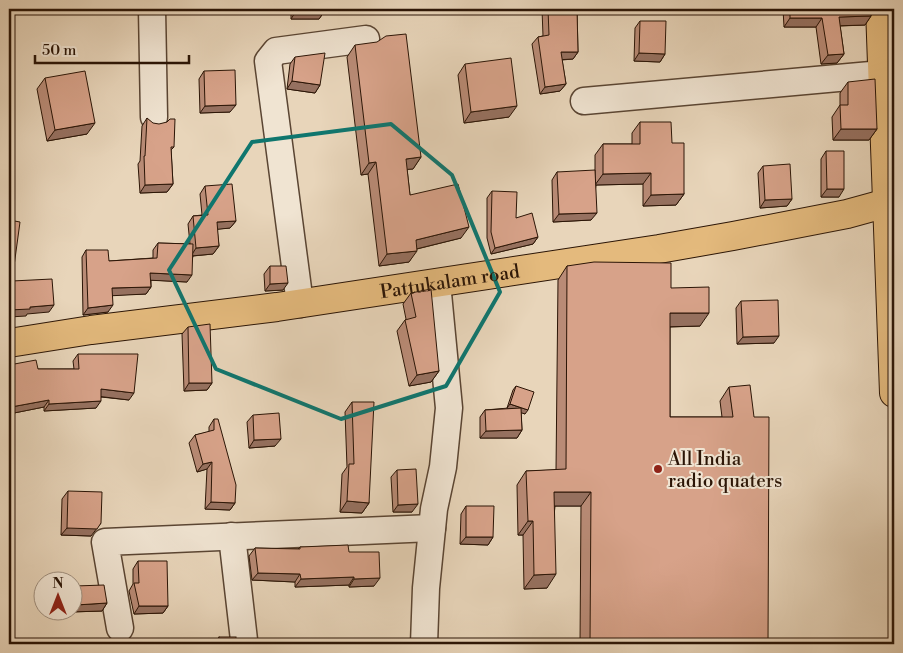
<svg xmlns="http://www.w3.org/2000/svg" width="903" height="653" font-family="'Libre Bodoni',serif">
	<rect width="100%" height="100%" fill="#e8d5ba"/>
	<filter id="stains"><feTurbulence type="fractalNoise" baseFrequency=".004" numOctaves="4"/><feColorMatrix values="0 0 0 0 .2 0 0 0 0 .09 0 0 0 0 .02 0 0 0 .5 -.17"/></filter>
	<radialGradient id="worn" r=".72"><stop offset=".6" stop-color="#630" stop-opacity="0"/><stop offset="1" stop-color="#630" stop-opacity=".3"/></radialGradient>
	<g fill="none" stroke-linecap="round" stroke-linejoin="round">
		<g stroke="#5a4533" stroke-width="29">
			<g id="minor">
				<polyline points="152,9 154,117"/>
				<polyline points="584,101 882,74"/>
				<polyline points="300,304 268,61 276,51 366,39"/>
				<polyline points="232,536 244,640"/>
				<polyline points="120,628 105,542 432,528"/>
				<polyline points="424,644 426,588 434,509 443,467 449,408 437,283"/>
			</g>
		</g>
		<g stroke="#2b1506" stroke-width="30">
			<g id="major">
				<path id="s1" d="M9,343L91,330L277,307L659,249L733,236L847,214L887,203"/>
			</g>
		</g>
		<g stroke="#2b1506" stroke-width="30">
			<polyline id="highway" points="880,9 894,393"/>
		</g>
		<use href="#minor" stroke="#f0e4d2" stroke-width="26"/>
		<use href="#major" stroke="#e4ba7d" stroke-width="28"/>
		<use href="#highway" stroke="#e4ba7d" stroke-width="28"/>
	</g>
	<g fill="#b98b76" stroke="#2b1506">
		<polygon points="291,9 324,9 324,12 319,19 291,19"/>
		<polygon points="542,9 577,9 578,52 573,59 562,60 566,84 560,91 540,94 532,44 538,37 543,36"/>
		<polygon points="783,9 871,9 871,16 865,25 840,26 844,54 837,63 821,64 816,27 784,27"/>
		<polygon points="640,21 665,54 660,62 634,61 635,28"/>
		<polygon points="355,45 421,157 413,169 407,169 410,195 461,238 417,249 409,262 379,266 368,174 361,175 347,57"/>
		<polygon points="295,57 320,85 315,93 287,89 290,64"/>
		<polygon points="465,64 509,117 464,123 458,75"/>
		<polygon points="204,71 230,112 200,113 199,79"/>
		<polygon points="45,78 87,134 47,141 37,89"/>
		<polygon points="848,82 877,129 869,140 833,140 832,117 840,105 840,93"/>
		<polygon points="147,118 174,147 171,150 173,184 167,192 140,193 138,164 140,161 142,126"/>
		<polygon points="640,122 672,143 684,194 676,205 643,206 643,184 596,185 591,220 553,222 552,180 557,172 595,178 595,155 603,144 632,144 632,133"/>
		<polygon points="826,151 839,197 821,197 821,159"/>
		<polygon points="763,166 792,199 787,206 760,208 758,173"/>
		<polygon points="205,186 236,221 230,228 217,229 219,246 213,254 193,256 187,282 151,280 151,287 146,294 112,295 108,312 83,315 82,257 86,250 109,261 153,258 153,250 158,243 190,244 188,224 193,216 202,215 200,194"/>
		<polygon points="492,191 516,218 538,237 533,244 491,254 487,238 487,198"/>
		<polygon points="270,266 283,290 265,291 264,274"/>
		<polygon points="567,266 671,288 700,326 670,327 670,417 722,417 720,401 729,387 768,644 580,644 581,506 555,506 547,588 524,589 523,535 518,535 517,485 526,471 556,470 558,280"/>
		<polygon points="411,293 439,371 431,382 409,386 397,331 405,320 406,319 403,304"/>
		<polygon points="741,301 774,343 737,344 736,308"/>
		<polygon points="188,327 212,383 207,390 184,391 182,334"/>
		<polygon points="78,354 129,400 101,397 96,408 44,411 44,407 9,414 9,365 38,369 74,369 73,361"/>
		<polygon points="516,386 525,414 521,412 522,430 517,438 480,438 480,417 485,410 509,408 507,408 513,390"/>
		<polygon points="352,402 369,503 362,513 340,512 342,474 347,467 345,412"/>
		<polygon points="253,415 275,446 249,448 247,422"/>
		<polygon points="214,419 235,503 230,510 205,509 207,469 197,472 189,443 195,435 209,432 209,427"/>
		<polygon points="397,470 412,512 393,512 391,477"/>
		<polygon points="68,491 91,536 61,535 62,499"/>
		<polygon points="466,506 493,537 488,545 460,544 461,514"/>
		<polygon points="300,547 349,552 374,586 349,587 349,585 295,587 295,582 252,580 249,556 255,548 298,549"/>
		<polygon points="138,561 168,606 163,613 134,614 129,591 133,584 133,569"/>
		<polygon points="75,586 107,603 102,611 70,612 70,610 72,610 72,590"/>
		<polygon points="219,637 236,644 214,644"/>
	</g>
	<g fill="#967160" stroke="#2b1506">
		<polygon points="88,9 111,9 107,14 85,13"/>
		<polygon points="524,9 542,9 541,10 522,11"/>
		<polygon points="296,11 324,12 319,19 291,19"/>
		<polygon points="871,16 865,25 832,26 839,17"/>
		<polygon points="790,18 822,18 816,27 784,27"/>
		<polygon points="561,52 578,52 573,59 555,60"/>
		<polygon points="639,53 665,54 660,62 634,61"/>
		<polygon points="844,54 837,63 821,64 828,55"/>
		<polygon points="292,81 320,85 315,93 287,89"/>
		<polygon points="566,84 560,91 540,94 545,87"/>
		<polygon points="236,105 230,112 200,113 205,106"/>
		<polygon points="517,106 509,117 464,123 471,112"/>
		<polygon points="95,123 87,134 47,141 55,130"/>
		<polygon points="841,129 877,129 869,140 833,140"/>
		<polygon points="421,157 413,169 398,170 406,159"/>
		<polygon points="376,162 368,174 361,175 369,163"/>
		<polygon points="13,170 9,176 9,171"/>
		<polygon points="651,173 643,184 595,185 603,174"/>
		<polygon points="173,184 167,192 140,193 145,185"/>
		<polygon points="827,189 844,189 839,197 821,197"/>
		<polygon points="684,194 676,205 643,206 651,195"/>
		<polygon points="792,199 787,206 760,208 765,200"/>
		<polygon points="597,213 591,220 553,222 559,214"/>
		<polygon points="236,221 230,228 211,230 217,222"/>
		<polygon points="469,227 461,238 408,251 416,240"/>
		<polygon points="538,237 533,244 491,254 495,248"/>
		<polygon points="219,246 213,254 191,256 196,248"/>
		<polygon points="417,251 409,262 379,266 387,254"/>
		<polygon points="150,273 192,275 187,282 146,280"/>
		<polygon points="288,283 283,290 265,291 270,284"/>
		<polygon points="151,287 146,294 107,296 112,288"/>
		<polygon points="54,305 49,312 27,314 26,316 9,317 9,310 30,307"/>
		<polygon points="113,305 108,312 83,315 88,308"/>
		<polygon points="670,313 709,313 700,326 661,327"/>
		<polygon points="779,336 774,343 737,344 743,337"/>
		<polygon points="439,371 431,382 409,386 417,375"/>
		<polygon points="189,383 212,383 207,390 184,391"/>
		<polygon points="101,389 134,393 129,400 96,396"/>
		<polygon points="49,400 44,407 9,414 9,410 11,407"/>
		<polygon points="101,401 96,408 44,411 49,404"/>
		<polygon points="510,404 528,410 525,414 507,408"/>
		<polygon points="522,430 517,438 480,438 486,431"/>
		<polygon points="281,439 275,446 249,448 254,440"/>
		<polygon points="212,462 207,469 197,472 203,464"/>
		<polygon points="554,492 591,492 581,506 545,506"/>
		<polygon points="347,501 369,503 362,513 340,512"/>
		<polygon points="211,502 235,503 230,510 205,509"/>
		<polygon points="418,504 412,512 393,512 398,505"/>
		<polygon points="528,521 533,521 523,535 518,535"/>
		<polygon points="101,523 91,536 61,535 67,528"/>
		<polygon points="466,537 493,537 488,545 460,544"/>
		<polygon points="258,573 300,574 295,582 252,580"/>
		<polygon points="556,574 547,588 524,589 534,575"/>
		<polygon points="354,577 349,585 295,587 301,579"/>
		<polygon points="380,578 374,586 349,587 354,579"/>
		<polygon points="107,603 102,611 70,612 76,605"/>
		<polygon points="139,606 168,606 163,613 134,614"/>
	</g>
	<g fill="#d7a289" stroke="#2b1506">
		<polygon points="296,9 324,9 324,12 296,11"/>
		<polygon points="548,9 577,9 578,52 561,52 566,84 545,87 538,37 549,35"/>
		<polygon points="790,9 871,9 871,16 839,17 844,54 828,55 822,18 790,18"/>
		<polygon points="640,21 666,21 665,54 639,53"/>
		<polygon points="406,34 421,157 406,159 410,195 458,184 469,227 416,240 417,251 387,254 376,162 369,163 355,45 377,42 386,36"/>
		<polygon points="325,53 320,85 292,81 295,57"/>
		<polygon points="511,58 517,106 471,112 465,64"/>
		<polygon points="235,70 236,105 205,106 204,71"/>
		<polygon points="85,71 95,123 55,130 45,78"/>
		<polygon points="875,79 877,129 841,129 840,105 848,105 848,82"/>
		<polygon points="147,118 153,123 159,124 167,122 170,119 175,119 174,147 171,147 173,184 145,185 144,156 145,156"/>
		<polygon points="640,122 671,122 672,143 684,143 684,194 651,195 651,173 603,174 603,144 640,144"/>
		<polygon points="9,143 12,143 13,170 9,171"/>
		<polygon points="826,151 844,151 844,189 827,189"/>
		<polygon points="790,164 792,199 765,200 763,166"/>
		<polygon points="595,170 597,213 559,214 557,172"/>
		<polygon points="232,184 236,221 217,222 219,246 196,248 193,216 208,215 205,186"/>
		<polygon points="492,191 517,192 516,218 532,213 538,237 495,248 491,232"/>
		<polygon points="9,220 20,222 12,281 52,279 54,305 30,307 30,309 9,310"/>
		<polygon points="158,243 193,244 192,275 150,273 151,287 112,288 113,305 88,308 86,250 108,250 109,261 157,258"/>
		<polygon points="594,262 671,263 671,288 709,287 709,313 670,313 670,417 733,417 729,387 750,385 754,417 769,417 768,644 590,644 591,492 554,492 556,574 534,575 533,521 528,521 526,471 566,469 567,266"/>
		<polygon points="270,266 286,266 288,283 270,284"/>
		<polygon points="431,289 439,371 417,375 405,320 416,317 411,293"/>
		<polygon points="778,300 779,336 743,337 741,301"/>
		<polygon points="210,324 212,383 189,383 188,327"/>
		<polygon points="78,354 138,354 134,393 101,389 101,401 49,404 49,400 11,407 10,402 9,402 9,365 36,360 38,369 79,369"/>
		<polygon points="516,386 534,392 528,410 510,404"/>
		<polygon points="352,402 374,402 369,503 347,501 349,464 354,464"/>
		<polygon points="521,408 522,430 486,431 485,410"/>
		<polygon points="279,413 281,439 254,440 253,415"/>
		<polygon points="214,419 218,419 236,485 235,503 211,502 212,462 203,464 195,435 214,430"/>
		<polygon points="416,469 418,504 398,505 397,470"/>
		<polygon points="68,491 102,492 101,523 97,529 67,528"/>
		<polygon points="466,506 494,506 493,537 466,537"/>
		<polygon points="348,545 349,552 379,552 380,578 354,579 354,577 301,579 300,574 258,573 255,548 300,549 300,547"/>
		<polygon points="138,561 167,561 168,606 139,606 134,583 139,583"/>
		<polygon points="104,585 107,603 76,605 75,586"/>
		<rect x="219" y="637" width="17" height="7"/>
	</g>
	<path fill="none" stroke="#0f766e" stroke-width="4" stroke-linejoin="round" d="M391,124L452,175L500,292L446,386L341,419L216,369L169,270L252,142Z"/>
	<circle fill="#8f2418" stroke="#f0e4d2" stroke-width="2" cx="658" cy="469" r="5"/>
	<g text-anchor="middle" stroke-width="4" stroke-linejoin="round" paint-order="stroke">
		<g font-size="19" fill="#2b1506" stroke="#f0e4d2">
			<text dy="7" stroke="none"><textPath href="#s1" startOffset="445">Pattukalam road</textPath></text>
		</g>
		<g font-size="19" fill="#2b1506" stroke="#f0e4d2" text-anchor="start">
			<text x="668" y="465">All India<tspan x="668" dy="22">radio quaters</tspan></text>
		</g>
	</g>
	<rect width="903" height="653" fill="none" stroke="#e8d5ba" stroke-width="30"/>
	<rect x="10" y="10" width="883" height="633" fill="none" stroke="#2b1506" stroke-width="2.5"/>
	<rect x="15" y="15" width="873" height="623" fill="none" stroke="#2b1506"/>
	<g transform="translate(58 596)"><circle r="24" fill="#f0e4d2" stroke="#a19180"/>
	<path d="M0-4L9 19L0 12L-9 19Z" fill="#8f2418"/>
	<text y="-8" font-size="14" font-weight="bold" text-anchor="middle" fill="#2b1506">N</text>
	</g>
	<path d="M35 55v8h154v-8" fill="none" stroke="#2b1506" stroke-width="2.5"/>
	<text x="42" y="55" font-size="15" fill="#2b1506" stroke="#f0e4d2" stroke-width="4" paint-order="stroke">50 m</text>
	<rect width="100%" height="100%" filter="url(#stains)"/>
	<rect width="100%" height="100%" fill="url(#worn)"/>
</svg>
